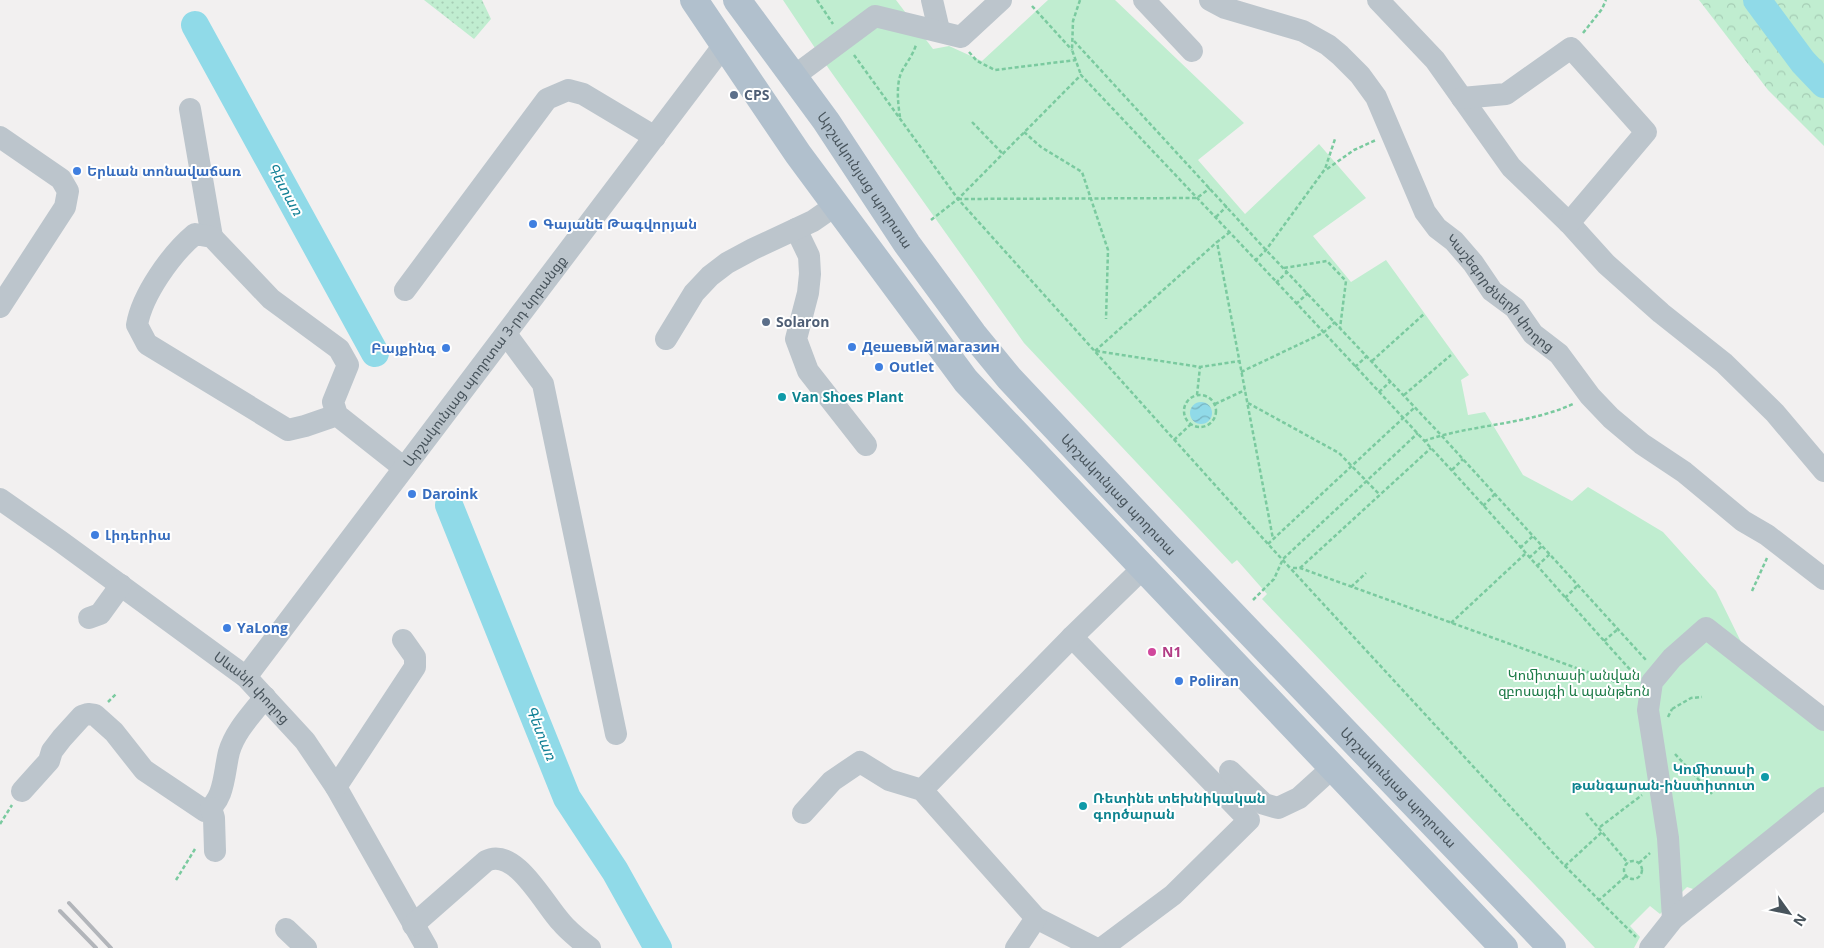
<svg xmlns="http://www.w3.org/2000/svg" width="1824" height="948" font-family="'Open Sans','Noto Sans Armenian',sans-serif">
	<defs>
		<pattern id="grass-dots" width="8" height="8" patternUnits="userSpaceOnUse" patternTransform="scale(1.25)"><rect width="8" height="8" fill="#c0edd0"/><path d="M2 2h.1M6 6h.1" fill="none" stroke="#a6cdb5" stroke-width="1.8" stroke-linecap="round"/></pattern>
		<pattern id="forest-crowns" width="20" height="18" patternUnits="userSpaceOnUse" patternTransform="scale(1.25)"><rect width="20" height="18" fill="#c0edd0"/><path d="M2 6a3 3 0 1 1 6 0M12 15a3 3 0 1 1 6 0" fill="none" stroke="#a6cdb5"/></pattern>
		<pattern id="water-waves" width="16" height="10" patternUnits="userSpaceOnUse" patternTransform="scale(1.25)"><rect width="16" height="10" fill="#90dae8"/><path d="M0 5q4-4 8 0t8 0" fill="none" stroke="#78b3bf"/></pattern>
	</defs>
	<rect width="100%" height="100%" fill="#f2f0f0"/>
	<polygon fill="url(#grass-dots)" points="424,0 482,0 491,19 474,39"/>
	<polygon fill="url(#forest-crowns)" points="1699,0 1824,0 1824,146 1768,90"/>
	<polygon fill="#c0edd0" points="783,0 896,0 933,49 949,46 982,61 1048,0 1115,0 1244,123 1198,160 1245,214 1319,144 1366,198 1313,236 1351,282 1386,260 1469,375 1461,380 1468,415 1485,412 1523,475 1572,501 1588,487 1663,532 1716,591 1745,650 1824,712 1824,789 1699,891 1687,887 1660,914 1650,906 1630,926 1640,937 1634,948 1595,948 1262,599 1267,594 1237,560 1232,564 1024,343 829,69"/>
	<circle fill="url(#water-waves)" cx="1201" cy="413" r="11"/>
	<g fill="none" stroke-linecap="round" stroke-linejoin="round">
		<g stroke="#90dae8" stroke-width="28">
			<polyline points="1757,0 1803,62 1824,84"/>
			<polyline points="195,25 375,353"/>
			<polyline points="449,505 567,798 615,871 658,948"/>
		</g>
		<g stroke="#7aca9f" stroke-width="2.5" stroke-dasharray="4 2.5" stroke-linecap="butt">
			<polyline points="817,0 833,24"/>
			<polyline points="1080,0 1073,21 1072,50 1081,75"/>
			<polyline points="1032,6 1072,50"/>
			<polyline points="1583,33 1602,9 1606,0"/>
			<polyline points="1074,41 1266,250 1441,435 1646,660"/>
			<polyline points="969,52 977,61 995,70 1076,60"/>
			<polyline points="854,55 958,199 1268,544 1565,866 1636,937"/>
			<path d="M900,117C898,104 896,86 901,73C906,63 912,57 916,45"/>
			<polyline points="972,122 1003,154"/>
			<polyline points="1024,132 1041,147 1082,172 1108,250 1106,319"/>
			<polyline points="1327,169 1354,150 1376,140"/>
			<polyline points="958,199 1197,198 1210,188"/>
			<polyline points="1216,217 1227,206"/>
			<path d="M931,220L958,199L1081,75C1194,195 1307,313 1418,434C1492,513 1562,595 1635,675"/>
			<polyline points="1230,232 1217,242 1273,539"/>
			<polyline points="1255,261 1266,250 1325,169 1335,139"/>
			<polyline points="1284,268 1327,261 1346,281 1340,328"/>
			<polyline points="1276,283 1287,272"/>
			<polyline points="1296,304 1308,293"/>
			<polyline points="1095,351 1217,242"/>
			<polyline points="1096,351 1200,367 1240,361"/>
			<polyline points="1372,361 1424,314"/>
			<polyline points="1355,367 1367,356"/>
			<polyline points="1241,372 1323,333 1335,322"/>
			<polyline points="1379,392 1391,381"/>
			<circle cx="1200" cy="411" r="16"/>
			<polyline points="1197,395 1200,367"/>
			<polyline points="1404,395 1451,355"/>
			<polyline points="1248,403 1339,453 1380,495"/>
			<polyline points="1215,404 1245,390"/>
			<polyline points="1174,440 1191,424"/>
			<path d="M1424,441C1472,424 1527,425 1573,404"/>
			<polyline points="1452,470 1463,459"/>
			<polyline points="1483,506 1495,494"/>
			<polyline points="1268,544 1415,407"/>
			<polyline points="1520,548 1533,536"/>
			<polyline points="1529,558 1542,546"/>
			<polyline points="1537,566 1550,554"/>
			<polyline points="1293,568 1300,568 1618,683 1635,675"/>
			<polyline points="1300,568 1431,448"/>
			<polyline points="1351,587 1366,573"/>
			<polyline points="1752,591 1767,558"/>
			<polyline points="1565,598 1578,585"/>
			<polyline points="1253,600 1274,579 1283,559 1418,433"/>
			<polyline points="1451,623 1525,554"/>
			<polyline points="1604,641 1618,629"/>
			<polyline points="108,702 116,694"/>
			<polyline points="1672,709 1691,698 1702,697"/>
			<polyline points="1668,717 1672,709"/>
			<polyline points="1675,754 1712,794"/>
			<polyline points="1586,813 1628,863"/>
			<polyline points="0,824 12,805"/>
			<polyline points="1600,827 1642,795"/>
			<circle cx="1633" cy="870" r="9"/>
			<polyline points="1639,863 1650,853"/>
			<polyline points="1565,866 1602,832"/>
			<polyline points="176,880 195,849"/>
			<polyline points="1598,901 1626,876"/>
		</g>
		<g stroke="#bcc5cc" stroke-width="22">
			<polyline points="932,0 939,30"/>
			<polyline points="1144,0 1192,51"/>
			<path id="s1" d="M1210,0L1225,8L1303,31L1328,45L1340,55L1360,75L1376,97L1425,212L1437,228L1454,241L1473,263L1492,291L1515,308L1533,334L1559,354L1590,396L1611,418L1642,444L1684,472L1743,521L1767,535L1824,579"/>
			<polyline points="1378,0 1435,60 1511,167 1569,223 1606,264 1661,313 1724,363 1775,413 1824,471"/>
			<polyline points="793,77 875,16 961,37 1001,0"/>
			<polyline points="1462,98 1506,94 1571,48 1646,132 1569,223"/>
			<polyline points="190,109 212,237"/>
			<polyline points="0,137 61,179 68,191 65,207 0,307"/>
			<polyline points="796,229 809,256 810,274 808,293 796,339 808,371 866,445"/>
			<polyline points="405,290 547,99 568,90 583,94 655,137"/>
			<polyline points="506,334 543,384 616,734"/>
			<polyline points="666,339 694,293 710,276 727,263 753,249 813,221 836,205"/>
			<path d="M337,415L305,426L288,430L147,344L137,325C142,295 171,254 195,234L212,237L271,299L339,349L348,365L333,402L337,415L404,468"/>
			<path id="s2" d="M0,499L60,541L246,677L305,741L336,787L427,948"/>
			<polyline points="89,618 100,614 121,585"/>
			<polyline points="1072,637 1249,820 1173,895 1102,948"/>
			<path id="s3" d="M246,677L724,45"/>
			<polyline points="1230,771 1264,804 1278,808 1299,798 1332,768"/>
			<polyline points="336,787 415,667 415,657 403,640"/>
			<polyline points="922,790 1072,637 1142,569"/>
			<path d="M22,791L49,761L52,751L62,738L82,716L88,714L95,715L114,732L144,770L205,811C225,802 224,771 229,752C235,731 252,714 265,697"/>
			<polyline points="211,808 214,818 215,851"/>
			<polyline points="803,813 832,781 860,762 889,780 922,790 1036,918 1095,948"/>
			<polyline points="1673,919 1668,838 1648,710 1652,682 1672,658 1706,628 1824,720"/>
			<path d="M413,925L486,861C515,846 544,904 561,922C569,932 580,940 590,948"/>
			<polyline points="286,929 306,948"/>
			<polyline points="1016,948 1036,918"/>
			<polyline points="1650,948 1673,919 1824,798"/>
		</g>
		<g stroke="#b1c0cd" stroke-width="28">
			<polyline points="694,0 798,154 966,381 1504,948"/>
			<path id="s4" d="M737,0L826,121L907,244L973,334L1009,378L1167,546L1552,948"/>
		</g>
		<g stroke="#b2b5ba" stroke-width="4">
			<polyline points="69,903 111,948"/>
			<polyline points="60,911 96,948"/>
		</g>
	</g>
	<g fill="#5c6f8a" stroke="#fff" stroke-width="2">
		<circle cx="734" cy="95" r="5"/>
		<circle cx="766" cy="322" r="5"/>
	</g>
	<g fill="#3f7fe0" stroke="#fff" stroke-width="2">
		<circle cx="77" cy="171" r="5"/>
		<circle cx="533" cy="224" r="5"/>
		<circle cx="852" cy="347" r="5"/>
		<circle cx="446" cy="348" r="5"/>
		<circle cx="879" cy="367" r="5"/>
		<circle cx="412" cy="494" r="5"/>
		<circle cx="95" cy="535" r="5"/>
		<circle cx="227" cy="628" r="5"/>
		<circle cx="1179" cy="681" r="5"/>
	</g>
	<g fill="#0f9aa8" stroke="#fff" stroke-width="2">
		<circle cx="782" cy="397" r="5"/>
		<circle cx="1765" cy="777" r="5"/>
		<circle cx="1083" cy="806" r="5"/>
	</g>
	<circle fill="#d1479c" stroke="#fff" stroke-width="2" cx="1152" cy="652" r="5"/>
	<g text-anchor="middle" stroke-width="4" stroke-linejoin="round" paint-order="stroke">
		<g font-size="14" font-weight="bold" fill="#4e5e75" stroke="#fff" text-anchor="start">
			<text x="744" y="100">CPS</text>
			<text x="776" y="327">Solaron</text>
		</g>
		<g font-size="14" font-weight="bold" fill="#366cbe" stroke="#fff" text-anchor="start">
			<text x="87" y="176">Երևան տոնավաճառ</text>
			<text x="543" y="229">Գայանե Թագվորյան</text>
			<text x="862" y="352">Дешевый магазин</text>
			<text x="436" y="353" text-anchor="end">Բայքինգ</text>
			<text x="889" y="372">Outlet</text>
			<text x="422" y="499">Daroink</text>
			<text x="105" y="540">Լիդերիա</text>
			<text x="237" y="633">YaLong</text>
			<text x="1189" y="686">Poliran</text>
		</g>
		<g font-size="14" fill="#48545c" stroke="#fff">
			<text dy="5" stroke="none"><textPath href="#s4" startOffset="221">Արշակունյաց պողոտա</textPath></text>
			<text dy="5" stroke="none"><textPath href="#s1" startOffset="435">Կաշեգործների փողոց</textPath></text>
			<text dy="5" stroke="none"><textPath href="#s3" startOffset="396">Արշակունյաց պողոտա 3-րդ նրբանցք</textPath></text>
			<text dy="5" stroke="none"><textPath href="#s4" startOffset="626">Արշակունյաց պողոտա</textPath></text>
			<text dy="5" stroke="none"><textPath href="#s2" startOffset="315">Սևանի փողոց</textPath></text>
			<text dy="5" stroke="none"><textPath href="#s4" startOffset="1031">Արշակունյաց պողոտա</textPath></text>
		</g>
		<g font-size="14" font-weight="bold" fill="#0d838f" stroke="#fff" text-anchor="start">
			<text x="792" y="402">Van Shoes Plant</text>
			<text x="1755" y="774" text-anchor="end">Կոմիտասի<tspan x="1755" dy="16">թանգարան-ինստիտուտ</tspan></text>
			<text x="1093" y="803">Ռետինե տեխնիկական<tspan x="1093" dy="16">գործարան</tspan></text>
		</g>
		<g font-size="14" font-weight="bold" fill="#b23c85" stroke="#fff" text-anchor="start">
			<text x="1162" y="657">N1</text>
		</g>
		<g font-size="14" fill="#1c7b47" stroke="#fff">
			<text x="1574" y="680">Կոմիտասի անվան<tspan x="1574" dy="16">զբոսայգի և պանթեոն</tspan></text>
		</g>
		<g font-size="15" font-style="italic" fill="#138196" stroke="#fff">
			<text transform="translate(285 189) rotate(61)" y="5">Գետառ</text>
			<text transform="translate(541 733) rotate(68)" y="5">Գետառ</text>
		</g>
	</g>
	<g transform="translate(1789 913) rotate(123)" stroke="#ffffff" stroke-width="4" paint-order="stroke">
	<path d="M0-4L9 19L0 12L-9 19Z" fill="#48545c"/>
	<text y="-8" font-size="14" font-weight="bold" text-anchor="middle" fill="#48545c">N</text>
	</g>
</svg>
